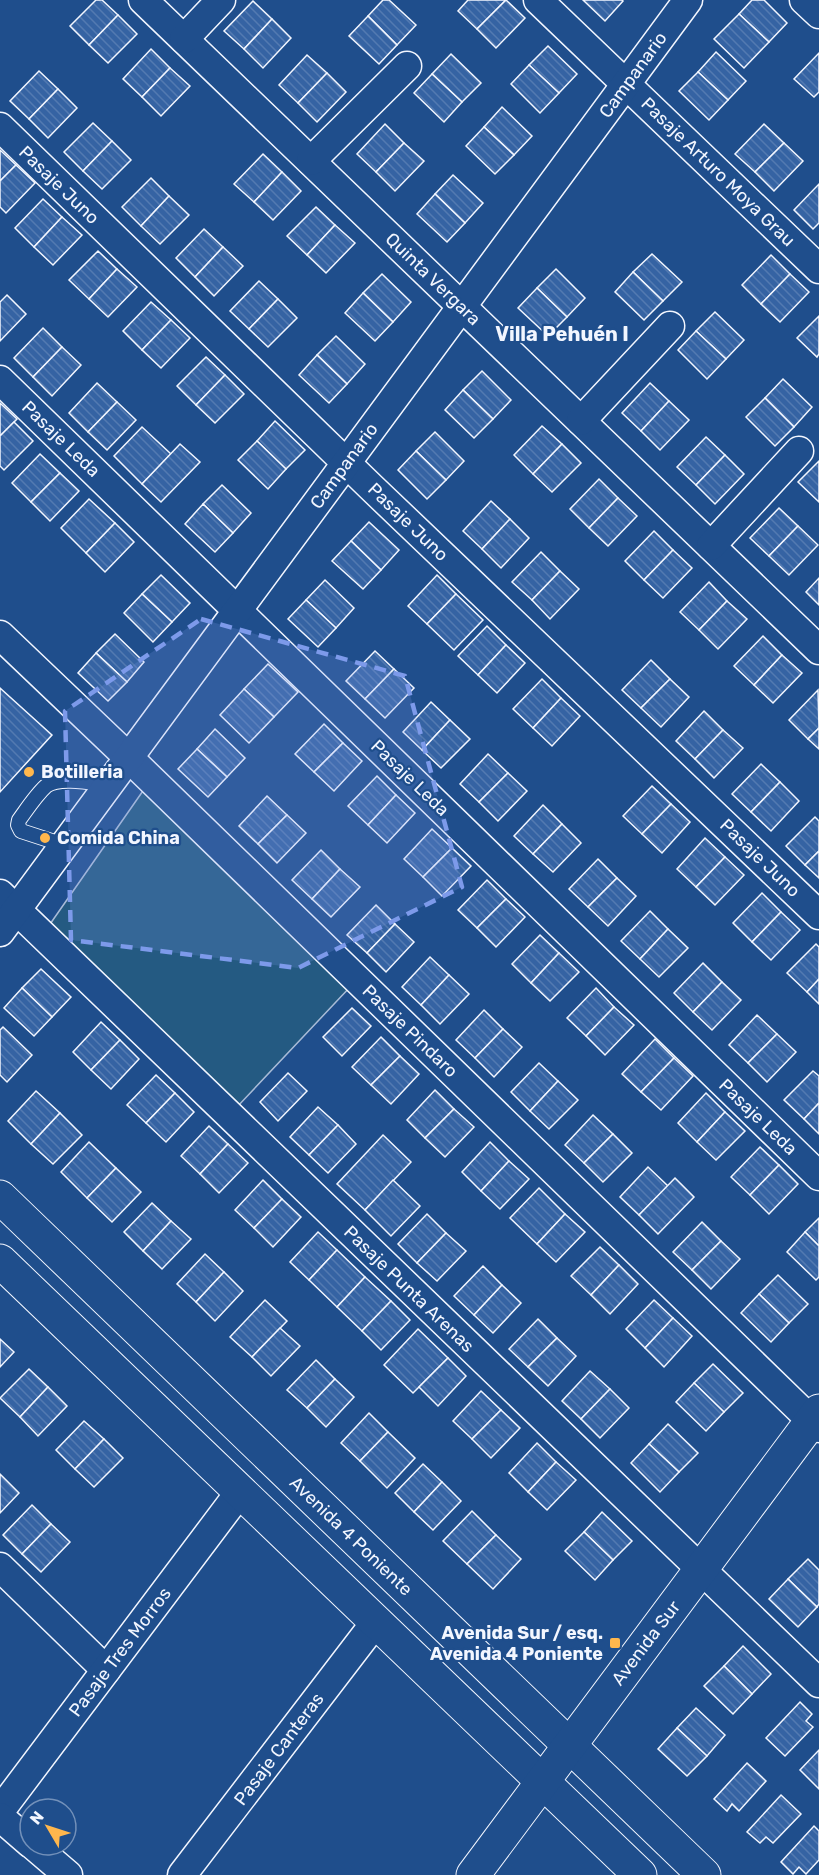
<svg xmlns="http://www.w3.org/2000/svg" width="819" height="1875" font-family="Rubik,sans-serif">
	<defs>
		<pattern id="building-back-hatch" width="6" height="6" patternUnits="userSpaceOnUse" patternTransform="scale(1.5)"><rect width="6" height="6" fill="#3563a3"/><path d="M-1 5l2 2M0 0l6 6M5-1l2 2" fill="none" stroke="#537ab1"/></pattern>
	</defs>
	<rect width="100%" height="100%" fill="#1f4e8c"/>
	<polygon fill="#245a82" stroke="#a8bbd7" stroke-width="1.5" points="145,788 351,986 237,1107 48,927"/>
	<g fill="url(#building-back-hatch)" stroke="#f2f6ff" stroke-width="1.5">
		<polygon points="96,0 102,0 118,15 89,45 70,26"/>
		<polygon points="383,0 389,0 416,25 397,45 368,16"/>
		<polygon points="468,0 506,0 477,29 458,11"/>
		<polygon points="506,0 525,18 496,48 477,29"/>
		<polygon points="583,0 622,0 623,1 605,21"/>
		<polygon points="752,0 764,0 787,23 769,42 739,14"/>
		<polygon points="253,1 272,19 244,49 224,31"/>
		<polygon points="739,14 769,42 744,68 714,39"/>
		<polygon points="118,15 137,34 108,63 89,45"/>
		<polygon points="368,16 397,45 379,64 349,36"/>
		<polygon points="272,19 291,38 263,68 244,49"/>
		<polygon points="548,46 577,74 559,93 529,65"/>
		<polygon points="151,49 170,68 142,97 123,79"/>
		<polygon points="716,52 746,81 728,100 698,72"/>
		<polygon points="819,53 819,92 814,97 794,79"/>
		<polygon points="451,54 481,83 462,102 432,74"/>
		<polygon points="307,55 327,73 298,103 279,85"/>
		<polygon points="529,65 559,93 540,113 511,84"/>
		<polygon points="170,68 190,86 161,116 142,97"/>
		<polygon points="39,71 58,89 29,119 10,101"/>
		<polygon points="698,72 728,100 709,120 679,91"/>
		<polygon points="327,73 346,92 317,122 298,103"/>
		<polygon points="432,74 462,102 444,122 414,93"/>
		<polygon points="58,89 77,108 48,138 29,119"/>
		<polygon points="502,107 532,136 514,155 484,127"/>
		<polygon points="93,123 112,141 83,171 64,152"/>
		<polygon points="385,124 404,143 376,172 357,154"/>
		<polygon points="764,124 784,143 755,172 735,154"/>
		<polygon points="484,127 514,155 495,174 466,146"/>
		<polygon points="112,141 131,160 102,189 83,171"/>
		<polygon points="404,143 424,161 395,191 376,172"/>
		<polygon points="784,143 803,161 774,191 755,172"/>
		<polygon points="0,150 16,165 0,181"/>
		<polygon points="263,154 282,172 254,202 234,184"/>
		<polygon points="16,165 35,183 6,213 0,207 0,181"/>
		<polygon points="282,172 301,191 273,220 254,202"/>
		<polygon points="453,175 483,203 465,223 435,194"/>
		<polygon points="151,178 169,196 141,226 122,207"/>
		<polygon points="819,184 819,223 813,229 794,210"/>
		<polygon points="435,194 465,223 447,242 417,214"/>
		<polygon points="169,196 189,215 160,244 141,226"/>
		<polygon points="43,199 62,217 34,247 15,228"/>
		<polygon points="316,207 335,225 307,255 287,236"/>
		<polygon points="62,217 82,235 53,265 34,247"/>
		<polygon points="335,225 355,243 326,273 307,255"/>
		<polygon points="204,229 223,247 195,277 176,258"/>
		<polygon points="223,247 243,266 214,296 195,277"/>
		<polygon points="98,251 117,269 89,299 69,280"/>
		<polygon points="652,254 682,282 663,301 633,272"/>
		<polygon points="771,255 790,274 761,304 742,285"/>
		<polygon points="117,269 137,287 108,317 89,299"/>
		<polygon points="556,269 585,298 567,317 537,288"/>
		<polygon points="633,272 663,301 644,320 615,292"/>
		<polygon points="382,274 411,302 393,322 363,293"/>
		<polygon points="790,274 809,292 780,322 761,304"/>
		<polygon points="259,281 278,299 249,329 230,311"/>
		<polygon points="537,288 567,317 548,336 518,308"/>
		<polygon points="363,293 393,322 375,341 345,313"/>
		<polygon points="7,295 26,314 0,341 0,302"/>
		<polygon points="278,299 297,318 268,347 249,329"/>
		<polygon points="151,302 171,320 142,350 123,331"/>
		<polygon points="715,312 744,340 726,359 696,331"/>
		<polygon points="819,316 819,354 817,357 797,338"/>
		<polygon points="171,320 190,338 161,368 142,350"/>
		<polygon points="43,328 62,347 33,377 14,358"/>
		<polygon points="696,331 726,359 707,379 678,350"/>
		<polygon points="336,336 365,364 347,384 317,355"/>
		<polygon points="62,347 81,365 52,396 33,377"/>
		<polygon points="317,355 347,384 329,403 299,375"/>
		<polygon points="206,357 225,375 196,405 177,386"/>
		<polygon points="482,371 511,400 493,419 463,390"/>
		<polygon points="225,375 244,394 215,423 196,405"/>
		<polygon points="783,379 812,407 794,427 765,398"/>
		<polygon points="97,383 117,402 88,432 69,413"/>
		<polygon points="650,383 669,401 641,431 622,413"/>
		<polygon points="463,390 493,419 474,438 445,410"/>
		<polygon points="765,398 794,427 775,446 746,417"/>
		<polygon points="669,401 689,420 660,450 641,431"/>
		<polygon points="117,402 136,420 107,450 88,432"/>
		<polygon points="0,403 17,419 0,436"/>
		<polygon points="275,421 305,450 286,469 257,441"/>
		<polygon points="14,422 33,441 4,470 0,466 0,436"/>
		<polygon points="542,426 562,444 533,474 514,455"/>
		<polygon points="142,427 171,454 142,484 114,456"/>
		<polygon points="435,432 464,461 446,480 416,451"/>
		<polygon points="706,437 725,455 696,485 677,467"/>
		<polygon points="257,441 286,469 268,489 238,460"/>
		<polygon points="180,444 200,462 161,502 142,484"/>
		<polygon points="562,444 581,463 552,492 533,474"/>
		<polygon points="416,451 446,480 427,499 398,470"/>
		<polygon points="40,454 60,473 31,502 12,483"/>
		<polygon points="725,455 744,474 715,504 696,485"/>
		<polygon points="819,461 819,502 798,482"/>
		<polygon points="60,473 79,491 50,521 31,502"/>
		<polygon points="599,479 618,498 589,528 570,509"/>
		<polygon points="222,485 251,513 233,533 203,504"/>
		<polygon points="618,498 637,516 608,546 589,528"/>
		<polygon points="89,499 115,523 86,553 61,528"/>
		<polygon points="491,501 510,519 482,549 463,531"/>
		<polygon points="203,504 233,533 215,552 185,524"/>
		<polygon points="779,508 798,526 769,556 750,538"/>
		<polygon points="510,519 529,538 501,568 482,549"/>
		<polygon points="369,522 399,550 381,570 351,541"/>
		<polygon points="115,523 134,542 105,572 86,553"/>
		<polygon points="798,526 818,545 789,575 769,556"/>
		<polygon points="654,531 673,550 644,580 625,561"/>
		<polygon points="351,541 381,570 363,589 332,561"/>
		<polygon points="673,550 692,568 663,598 644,580"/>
		<polygon points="541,552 560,571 532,600 512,582"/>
		<polygon points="560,571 579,589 550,619 532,600"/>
		<polygon points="161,575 190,603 172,622 142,594"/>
		<polygon points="437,575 456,594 427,624 408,606"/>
		<polygon points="819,578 819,605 806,592"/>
		<polygon points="325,580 354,608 336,628 306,600"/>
		<polygon points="709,582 727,601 699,630 680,612"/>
		<polygon points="142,594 172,622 153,642 124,613"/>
		<polygon points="456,594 483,620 454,650 427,624"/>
		<polygon points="306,600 336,628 318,647 288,619"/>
		<polygon points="727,601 747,619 718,649 699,630"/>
		<polygon points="487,626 506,645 478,675 458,656"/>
		<polygon points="115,634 144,662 127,682 96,653"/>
		<polygon points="763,636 782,655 754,685 734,666"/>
		<polygon points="506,645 525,663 497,693 478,675"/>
		<polygon points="375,651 394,669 365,699 346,681"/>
		<polygon points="96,653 127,682 108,701 78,673"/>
		<polygon points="782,655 802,673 773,703 754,685"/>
		<polygon points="651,660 670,679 641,708 622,690"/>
		<polygon points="268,664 298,692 274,717 244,689"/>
		<polygon points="394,669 414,688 385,718 365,699"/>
		<polygon points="542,679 561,698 533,728 513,709"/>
		<polygon points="670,679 689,697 661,727 641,708"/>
		<polygon points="0,688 52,735 0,792"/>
		<polygon points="244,689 274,717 249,743 220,715"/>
		<polygon points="818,690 819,728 808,739 789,720"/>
		<polygon points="561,698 580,716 552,746 533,728"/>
		<polygon points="431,702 450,720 422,750 403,732"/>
		<polygon points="704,711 723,730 695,759 676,741"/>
		<polygon points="450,720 470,739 441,768 422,750"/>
		<polygon points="324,724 343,743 314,772 295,754"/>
		<polygon points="819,728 819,749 808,739"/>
		<polygon points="215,729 245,758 227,777 197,749"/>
		<polygon points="723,730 743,748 714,778 695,759"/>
		<polygon points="343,743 362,761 334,791 314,772"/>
		<polygon points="197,749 227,777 208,797 178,769"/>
		<polygon points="488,754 508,773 479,802 460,784"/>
		<polygon points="761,764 780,782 751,812 732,794"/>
		<polygon points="508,773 527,791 498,821 479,802"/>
		<polygon points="377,776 396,795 368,825 348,806"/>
		<polygon points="780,782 799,801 771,831 751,812"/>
		<polygon points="652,786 671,804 642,834 623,816"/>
		<polygon points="396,795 415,813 387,843 368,825"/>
		<polygon points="267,796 287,815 258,844 239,826"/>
		<polygon points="671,804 690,822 662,853 642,834"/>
		<polygon points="543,805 562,824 533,854 514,836"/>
		<polygon points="287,815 306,833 277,863 258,844"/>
		<polygon points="815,817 819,821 819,851 805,865 786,846"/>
		<polygon points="562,824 581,843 553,872 533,854"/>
		<polygon points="432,829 452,848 423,877 404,859"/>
		<polygon points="705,838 725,857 696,887 677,869"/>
		<polygon points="452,848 471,866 442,896 423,877"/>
		<polygon points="321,850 340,869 312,899 292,880"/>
		<polygon points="819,851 819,878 805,865"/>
		<polygon points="725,857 744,875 715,905 696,887"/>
		<polygon points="598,859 617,878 588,907 569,889"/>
		<polygon points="340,869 360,887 331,917 312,899"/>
		<polygon points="617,878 636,896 608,926 588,907"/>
		<polygon points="487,880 506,899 477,928 458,910"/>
		<polygon points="762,893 781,912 752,942 733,923"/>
		<polygon points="506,899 525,917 496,947 477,928"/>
		<polygon points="376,905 395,924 367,953 347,935"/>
		<polygon points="650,911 668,929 640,959 621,941"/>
		<polygon points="781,912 800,930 771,960 752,942"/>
		<polygon points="395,924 414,942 386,972 367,953"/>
		<polygon points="668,929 688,948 659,977 640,959"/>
		<polygon points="540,935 559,953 531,983 512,964"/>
		<polygon points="816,944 819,947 819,979 807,992 787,973"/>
		<polygon points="559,953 579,972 550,1001 531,983"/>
		<polygon points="430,957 449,975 421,1005 402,987"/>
		<polygon points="703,963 722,982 693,1012 674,993"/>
		<polygon points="41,969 71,997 52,1017 22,988"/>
		<polygon points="449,975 469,994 440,1024 421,1005"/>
		<polygon points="819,979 819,1004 807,992"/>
		<polygon points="722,982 741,1000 712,1030 693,1012"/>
		<polygon points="22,988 52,1017 34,1036 4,1008"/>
		<polygon points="596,988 614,1007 586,1036 567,1018"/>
		<polygon points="614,1007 634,1025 605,1055 586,1036"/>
		<polygon points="352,1008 371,1026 342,1056 323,1037"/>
		<polygon points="484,1010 503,1029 475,1058 456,1040"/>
		<polygon points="757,1015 777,1034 748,1063 729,1045"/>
		<polygon points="101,1022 120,1040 91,1070 73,1052"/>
		<polygon points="3,1027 32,1055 7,1082 0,1075 0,1030"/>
		<polygon points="503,1029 522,1047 494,1077 475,1058"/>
		<polygon points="777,1034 796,1052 767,1082 748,1063"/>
		<polygon points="381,1037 400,1056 371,1085 352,1067"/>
		<polygon points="655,1039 674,1058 641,1092 622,1074"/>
		<polygon points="120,1040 139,1059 111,1089 91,1070"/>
		<polygon points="400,1056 419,1074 391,1104 371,1085"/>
		<polygon points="674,1058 693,1076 661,1110 641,1092"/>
		<polygon points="539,1063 558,1081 530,1111 511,1092"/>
		<polygon points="813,1071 819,1076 819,1103 804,1119 784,1100"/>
		<polygon points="288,1073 307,1091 278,1121 260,1102"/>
		<polygon points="156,1075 175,1093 146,1123 127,1105"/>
		<polygon points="558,1081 578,1100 549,1129 530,1111"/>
		<polygon points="435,1090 454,1109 425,1138 407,1120"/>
		<polygon points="36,1091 60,1113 31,1144 8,1121"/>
		<polygon points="175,1093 194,1112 166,1142 146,1123"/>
		<polygon points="706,1093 725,1112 697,1142 678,1123"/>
		<polygon points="819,1103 819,1134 804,1119"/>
		<polygon points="318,1107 338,1125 309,1155 290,1137"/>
		<polygon points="454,1109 474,1127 445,1157 425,1138"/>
		<polygon points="725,1112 745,1131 716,1160 697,1142"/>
		<polygon points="60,1113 82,1135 53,1164 31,1144"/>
		<polygon points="593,1115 613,1134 584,1163 565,1145"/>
		<polygon points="338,1125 356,1144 328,1173 309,1155"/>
		<polygon points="209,1126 228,1144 200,1174 181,1156"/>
		<polygon points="613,1134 632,1153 603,1182 584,1163"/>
		<polygon points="383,1135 411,1162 365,1210 337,1184"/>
		<polygon points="89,1142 116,1168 87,1198 61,1172"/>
		<polygon points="490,1142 509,1161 481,1191 462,1172"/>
		<polygon points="228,1144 248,1163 219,1193 200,1174"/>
		<polygon points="760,1147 779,1165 750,1195 731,1177"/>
		<polygon points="509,1161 529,1179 500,1209 481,1191"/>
		<polygon points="779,1165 798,1184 769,1214 750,1195"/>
		<polygon points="648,1167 668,1186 639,1215 620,1197"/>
		<polygon points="116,1168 141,1192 112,1222 87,1198"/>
		<polygon points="675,1178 694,1197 658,1234 639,1215"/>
		<polygon points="263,1180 282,1199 254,1228 235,1210"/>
		<polygon points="393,1180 420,1206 391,1236 365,1210"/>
		<polygon points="539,1188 565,1214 537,1244 510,1218"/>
		<polygon points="282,1199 301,1217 273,1247 254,1228"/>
		<polygon points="152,1203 171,1221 143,1251 124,1232"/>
		<polygon points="427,1214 446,1233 417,1263 398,1244"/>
		<polygon points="565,1214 585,1232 556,1262 537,1244"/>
		<polygon points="819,1218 819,1246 805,1232"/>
		<polygon points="171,1221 191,1239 162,1269 143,1251"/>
		<polygon points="702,1222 721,1241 692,1270 673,1252"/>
		<polygon points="318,1232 337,1250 309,1280 290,1262"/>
		<polygon points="805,1232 819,1246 819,1277 816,1280 787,1252"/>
		<polygon points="446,1233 466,1251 437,1281 417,1263"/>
		<polygon points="721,1241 740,1259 711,1289 692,1270"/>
		<polygon points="600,1247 619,1265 591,1295 571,1276"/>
		<polygon points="337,1250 365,1277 337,1307 309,1280"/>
		<polygon points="205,1254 224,1272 196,1302 177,1284"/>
		<polygon points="619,1265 638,1284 610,1314 591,1295"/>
		<polygon points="483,1266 502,1285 474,1315 454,1296"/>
		<polygon points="224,1272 243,1291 215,1321 196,1302"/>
		<polygon points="778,1275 808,1304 789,1323 759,1294"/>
		<polygon points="365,1277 391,1301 362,1331 337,1307"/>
		<polygon points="502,1285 521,1303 493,1333 474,1315"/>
		<polygon points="759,1294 789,1323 771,1342 741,1313"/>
		<polygon points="265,1300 287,1321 252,1357 230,1337"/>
		<polygon points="654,1300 673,1318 645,1348 626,1329"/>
		<polygon points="391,1301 410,1320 381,1350 362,1331"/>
		<polygon points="673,1318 692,1336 664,1367 645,1348"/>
		<polygon points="538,1319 557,1338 528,1367 509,1349"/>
		<polygon points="280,1328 300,1346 271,1376 252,1357"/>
		<polygon points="418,1329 448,1358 413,1393 384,1365"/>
		<polygon points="557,1338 576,1356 548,1386 528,1367"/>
		<polygon points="0,1339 14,1352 0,1367"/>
		<polygon points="448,1358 466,1376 438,1406 419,1387"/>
		<polygon points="316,1360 335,1379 307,1408 287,1390"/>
		<polygon points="713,1364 743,1393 724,1412 694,1383"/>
		<polygon points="29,1369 48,1387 20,1417 0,1398"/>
		<polygon points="590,1371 610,1389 581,1419 562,1401"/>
		<polygon points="335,1379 354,1397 326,1427 307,1408"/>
		<polygon points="694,1383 724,1412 706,1431 676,1402"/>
		<polygon points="48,1387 67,1406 38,1436 20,1417"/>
		<polygon points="610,1389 629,1408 600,1438 581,1419"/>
		<polygon points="481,1391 501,1410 472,1439 453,1421"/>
		<polygon points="501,1410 520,1428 491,1458 472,1439"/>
		<polygon points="369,1413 388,1432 360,1461 341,1443"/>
		<polygon points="84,1421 104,1439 75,1469 56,1450"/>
		<polygon points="668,1424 698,1453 679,1472 649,1444"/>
		<polygon points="388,1432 415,1458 387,1488 360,1461"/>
		<polygon points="104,1439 123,1458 94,1487 75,1469"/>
		<polygon points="537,1443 556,1462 528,1492 509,1473"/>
		<polygon points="649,1444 679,1472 660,1492 631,1463"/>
		<polygon points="556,1462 576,1480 547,1510 528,1492"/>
		<polygon points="423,1464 442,1482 414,1512 395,1493"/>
		<polygon points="0,1474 19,1493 0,1513"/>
		<polygon points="442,1482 461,1501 433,1530 414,1512"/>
		<polygon points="32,1505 51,1524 22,1554 3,1535"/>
		<polygon points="472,1511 496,1535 467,1564 443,1541"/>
		<polygon points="602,1512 632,1541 613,1560 584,1532"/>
		<polygon points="51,1524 70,1542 41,1572 22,1554"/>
		<polygon points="584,1532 613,1560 595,1580 565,1551"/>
		<polygon points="496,1535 521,1559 493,1589 467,1564"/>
		<polygon points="808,1559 819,1570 819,1604 817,1607 788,1579"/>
		<polygon points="788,1579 817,1607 798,1627 769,1599"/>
		<polygon points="743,1646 771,1674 752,1694 724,1666"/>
		<polygon points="724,1666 752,1694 733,1714 704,1686"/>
		<polygon points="800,1702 812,1714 806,1721 813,1727 785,1756 766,1738"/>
		<polygon points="696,1708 725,1735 707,1756 677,1728"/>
		<polygon points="677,1728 707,1756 687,1776 658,1749"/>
		<polygon points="819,1750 819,1789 800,1770"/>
		<polygon points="747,1763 766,1781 739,1811 732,1804 727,1811 714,1799"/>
		<polygon points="781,1795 801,1814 773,1843 766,1837 760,1843 747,1832"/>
		<polygon points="814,1826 819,1831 819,1860 806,1874 799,1867 793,1874 781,1862"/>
	</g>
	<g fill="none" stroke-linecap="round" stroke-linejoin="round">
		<g stroke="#f2f6ff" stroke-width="16">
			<path id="service" d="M64,845L21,831L18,825L19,820C27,809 36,795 46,786C59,776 92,783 108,785"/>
		</g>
		<g stroke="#f2f6ff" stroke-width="31">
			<g id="minor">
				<polyline points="143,0 819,650"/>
				<polyline points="538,0 819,269"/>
				<polyline points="804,0 819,14"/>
				<polyline points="184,39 221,0"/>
				<polyline points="0,127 371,487 819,915"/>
				<polyline points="311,161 407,66"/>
				<polyline points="0,380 819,1176"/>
				<polyline points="581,421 670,326"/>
				<polyline points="711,546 799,451"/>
				<polyline points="0,635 129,758 819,1428"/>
				<polyline points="0,894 819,1683"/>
				<polyline points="0,932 688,0"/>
				<polyline points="0,1567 106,1670"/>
				<polyline points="0,1811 240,1492"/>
				<polyline points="0,1817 30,1843"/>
				<polyline points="33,1845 68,1875"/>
				<polyline points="182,1875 375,1623"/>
			</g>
		</g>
		<g stroke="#f2f6ff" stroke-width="35">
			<g id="tertiary">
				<polyline points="0,1197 704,1875"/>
				<polyline points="0,1261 640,1875"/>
				<polyline points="473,1875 819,1411"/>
			</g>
		</g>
		<use href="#service" stroke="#1f4e8c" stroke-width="14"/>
		<use href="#minor" stroke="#1f4e8c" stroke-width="28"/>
		<use href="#tertiary" stroke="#1f4e8c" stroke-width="33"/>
	</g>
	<path fill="#7d9aea" fill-opacity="0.2" stroke="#7d9aea" stroke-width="4.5" stroke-dasharray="12 8" stroke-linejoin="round" d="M201,619L405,676L462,887L298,968L71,940L65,711Z"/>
	<g fill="#ffb74d" stroke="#1f4e8c" stroke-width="2">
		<circle cx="29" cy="772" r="6"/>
		<circle cx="45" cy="838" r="6"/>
		<rect x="609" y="1637" width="12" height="12" rx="3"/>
	</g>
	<g text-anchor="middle" stroke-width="4.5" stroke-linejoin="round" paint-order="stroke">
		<g font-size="18" fill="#f2f6ff" stroke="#1f4e8c">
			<text transform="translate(633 75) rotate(-54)" y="6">Campanario</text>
			<text transform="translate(718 172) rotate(44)" y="6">Pasaje Arturo Moya Grau</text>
			<text transform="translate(59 185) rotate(44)" y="6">Pasaje Juno</text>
			<text transform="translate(433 279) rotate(44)" y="6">Quinta Vergara</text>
			<text transform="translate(61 439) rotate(44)" y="6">Pasaje Leda</text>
			<text transform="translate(344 466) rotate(-54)" y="6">Campanario</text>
			<text transform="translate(408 522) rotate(44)" y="6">Pasaje Juno</text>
			<text transform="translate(410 778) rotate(44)" y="6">Pasaje Leda</text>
			<text transform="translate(760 858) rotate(44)" y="6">Pasaje Juno</text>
			<text transform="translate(410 1031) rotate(44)" y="6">Pasaje Pindaro</text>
			<text transform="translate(758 1117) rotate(44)" y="6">Pasaje Leda</text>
			<text transform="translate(409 1289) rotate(44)" y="6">Pasaje Punta Arenas</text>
			<text transform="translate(351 1536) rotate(44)" y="6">Avenida 4 Poniente</text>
			<text transform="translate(646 1643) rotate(-53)" y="6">Avenida Sur</text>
			<text transform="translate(120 1652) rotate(-53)" y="6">Pasaje Tres Morros</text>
			<text transform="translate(279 1749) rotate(-53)" y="6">Pasaje Canteras</text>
		</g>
		<g font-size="18" font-weight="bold" fill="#f2f6ff" stroke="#1f4e8c" text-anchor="start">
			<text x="41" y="778">Botilleria</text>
			<text x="57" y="844">Comida China</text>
			<text x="603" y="1639" text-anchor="end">Avenida Sur / esq.<tspan x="603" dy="21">Avenida 4 Poniente</tspan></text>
		</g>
		<g font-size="20" font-weight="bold" fill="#f2f6ff" stroke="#1f4e8c">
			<text x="562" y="341">Villa Pehuén I</text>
		</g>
	</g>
	<g transform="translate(48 1827) rotate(309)"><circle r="28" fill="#1f4e8c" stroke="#7391ba" stroke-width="1.5"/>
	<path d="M0-4.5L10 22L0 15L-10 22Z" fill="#ffb74d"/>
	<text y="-9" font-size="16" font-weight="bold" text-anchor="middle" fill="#f2f6ff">N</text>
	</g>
</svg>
